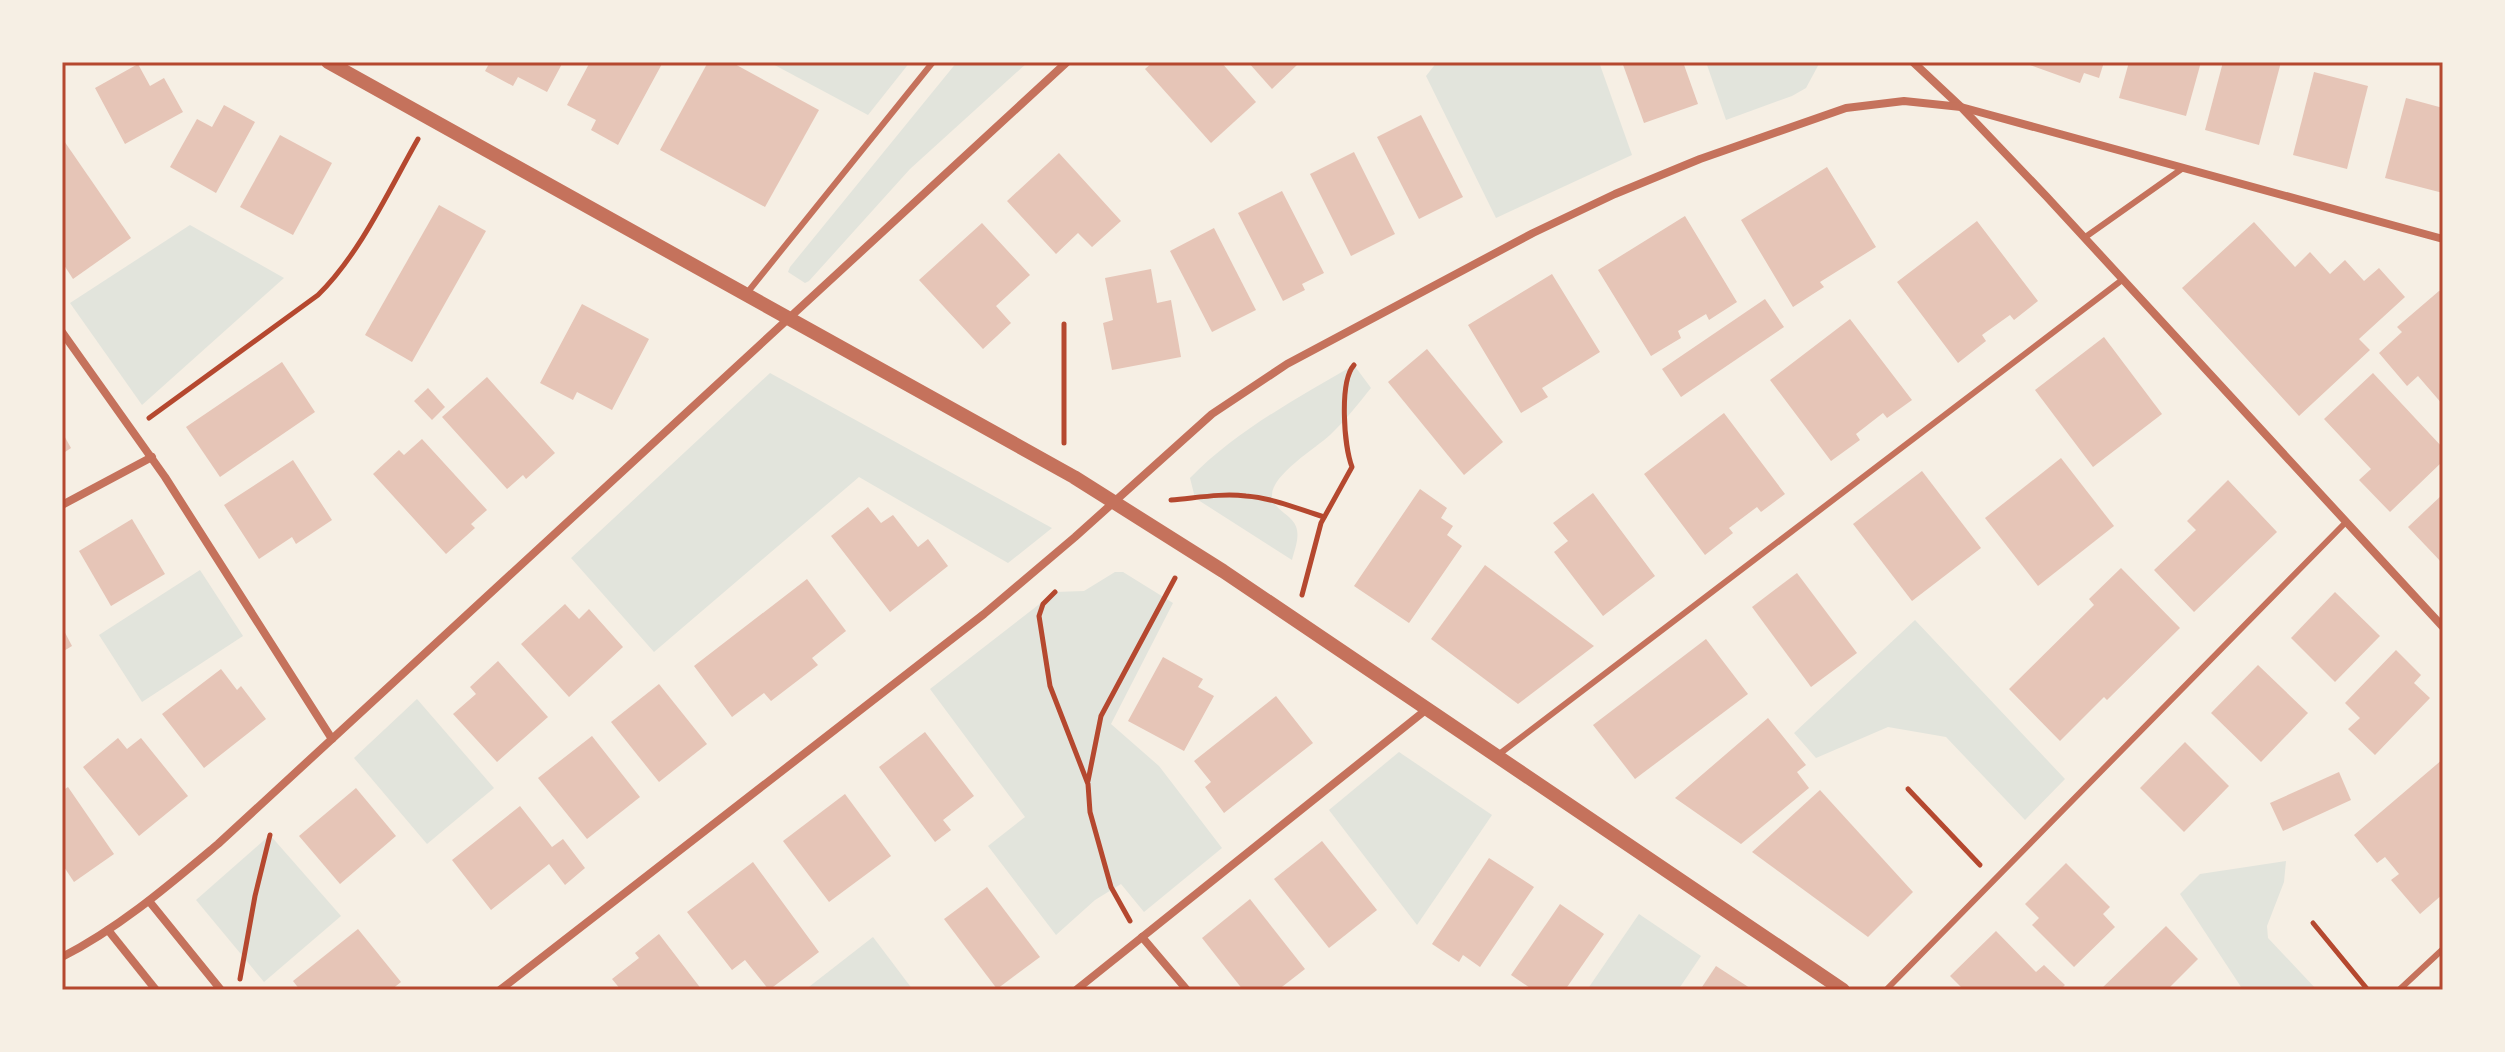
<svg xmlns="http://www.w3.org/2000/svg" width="2505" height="1052" font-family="Figtree,sans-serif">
	<rect width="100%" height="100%" fill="#f6efe4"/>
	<g fill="#e2e4dc">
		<polygon points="769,62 910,62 868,115"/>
		<polygon points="957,62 1028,62 910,169 809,281 805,283 788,272 790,267"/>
		<polygon points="1437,62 1599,62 1632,155 1496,218 1426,76"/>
		<polygon points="1706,62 1820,62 1806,88 1792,96 1726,120"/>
		<polygon points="190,225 284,278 142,405 70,303"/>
		<path d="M1354,365L1371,388C1358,404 1345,421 1330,435C1316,448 1271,475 1272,496C1274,512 1295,515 1297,530C1299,540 1294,551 1292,560L1195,498L1190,478C1237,430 1296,399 1354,365Z"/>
		<polygon points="770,373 1052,528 1008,563 859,477 654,652 571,558"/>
		<polygon points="200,570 243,636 142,702 99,635"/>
		<polygon points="1115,572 1123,572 1173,603 1111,724 1159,766 1222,848 1144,912 1121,884 1095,900 1056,935 988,846 1025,817 930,689 1055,592 1084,591"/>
		<polygon points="1915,620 2065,779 2025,820 1946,737 1888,727 1816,758 1794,733"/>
		<polygon points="417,699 494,788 427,844 354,758"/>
		<polygon points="1399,752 1492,815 1417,925 1329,810"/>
		<polygon points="270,835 341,916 264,982 196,900"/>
		<polygon points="2286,861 2284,882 2267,926 2268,938 2317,990 2243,990 2180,894 2200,874"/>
		<polygon points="1639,914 1701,956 1678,990 1587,990"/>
		<polygon points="873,937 913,990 805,990"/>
	</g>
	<g fill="#e6c5b7">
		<polygon points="490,62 563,62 547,92 518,77 513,86 485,71"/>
		<polygon points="590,62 663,62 618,145 591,130 596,120 567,105"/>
		<polygon points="708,62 731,62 819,110 765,207 660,150"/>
		<polygon points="1153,62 1221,62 1256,102 1211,143 1145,69"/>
		<polygon points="1248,62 1296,62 1298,64 1272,89"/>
		<polygon points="1622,62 1683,62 1698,104 1644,123"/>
		<polygon points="2031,62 2104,62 2099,78 2084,73 2080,83 2030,65"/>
		<polygon points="2129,62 2201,62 2186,116 2119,98"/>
		<polygon points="2223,62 2281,62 2259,145 2205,130"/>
		<polygon points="138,64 150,86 164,78 183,112 125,144 95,88"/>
		<polygon points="2314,72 2368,86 2347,169 2293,155"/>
		<polygon points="2406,98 2443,108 2443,193 2385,178"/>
		<polygon points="224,105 255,122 216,193 170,167 197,119 212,127"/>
		<polygon points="1421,115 1463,197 1419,219 1377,137"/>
		<polygon points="280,135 332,163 293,235 240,207"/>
		<polygon points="62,138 131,238 73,279 62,262"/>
		<polygon points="1354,152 1395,234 1351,256 1310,174"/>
		<polygon points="1059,153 1121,221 1092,247 1078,233 1056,254 1007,201"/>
		<polygon points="1827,167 1876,247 1820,282 1824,287 1793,307 1741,220"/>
		<polygon points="1282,191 1324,273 1302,284 1305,290 1283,301 1238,213"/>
		<polygon points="439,205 486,231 412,362 365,335"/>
		<polygon points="1685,216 1737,302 1709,320 1706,314 1678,331 1681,338 1651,356 1598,270"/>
		<polygon points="1977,221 2038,301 2014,320 2010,315 1982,335 1986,341 1958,363 1897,282"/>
		<polygon points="2254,222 2295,267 2310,252 2330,274 2345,260 2364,281 2379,268 2405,297 2359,339 2370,350 2299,416 2182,288"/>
		<polygon points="982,223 1030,275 996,306 1011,323 983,349 919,280"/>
		<polygon points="1214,228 1256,310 1212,332 1170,251"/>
		<polygon points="1151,269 1157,303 1171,300 1181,357 1112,370 1103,323 1113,320 1105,278"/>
		<polygon points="1552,274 1600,352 1542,388 1548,397 1521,413 1468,325"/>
		<polygon points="2439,291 2443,292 2443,405 2418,376 2407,386 2379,353 2402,332 2397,327"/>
		<polygon points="1765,299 1784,327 1681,397 1662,369"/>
		<polygon points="582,304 649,339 612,410 577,392 573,400 540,383"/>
		<polygon points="1850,319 1912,400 1887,418 1883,413 1856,434 1860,440 1831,461 1770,380"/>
		<polygon points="2104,337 2162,414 2093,467 2035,390"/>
		<polygon points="1427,349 1503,442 1464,475 1388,382"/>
		<polygon points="282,362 315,412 220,477 186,427"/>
		<polygon points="2373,373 2443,448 2443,461 2390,512 2359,480 2371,469 2324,419"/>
		<polygon points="487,377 555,453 526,479 523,475 507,489 442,417"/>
		<polygon points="428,388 445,407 432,420 414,401"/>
		<polygon points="1724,413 1785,494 1761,512 1757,507 1729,528 1733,533 1705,555 1644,474"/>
		<polygon points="62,432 71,448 62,454"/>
		<polygon points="422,439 487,510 471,524 475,528 446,554 373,474 399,450 404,455"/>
		<polygon points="2061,458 2114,526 2038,586 1985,518"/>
		<polygon points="293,460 332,520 296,544 292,537 259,559 224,505"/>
		<polygon points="1922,471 1981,548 1912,601 1853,524"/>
		<polygon points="2228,480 2277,532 2194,612 2154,570 2196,530 2187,521"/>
		<polygon points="1420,489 1447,508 1441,518 1453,526 1447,535 1462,546 1409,623 1354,586"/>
		<polygon points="1593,493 1655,576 1603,616 1554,552 1568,541 1553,523"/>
		<polygon points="2443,494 2443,564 2408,527"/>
		<polygon points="868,507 881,523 893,515 918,547 928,539 948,566 890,612 831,536"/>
		<polygon points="132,519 165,574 111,606 79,551"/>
		<polygon points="1485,565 1594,646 1518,704 1431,639"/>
		<polygon points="2121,568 2180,628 2107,700 2104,697 2060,741 2009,689 2094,605 2089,599"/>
		<polygon points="1797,573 1857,653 1811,687 1752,607"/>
		<polygon points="807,579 846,631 812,658 818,665 771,701 764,693 732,717 694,666"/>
		<polygon points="2335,592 2380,636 2335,682 2291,638"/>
		<polygon points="565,604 579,619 589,609 623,647 569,697 521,644"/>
		<polygon points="62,627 72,646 62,652"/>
		<polygon points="1706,639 1748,694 1635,779 1593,725"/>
		<polygon points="2396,650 2421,675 2414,683 2430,698 2375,755 2348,729 2360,718 2345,703"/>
		<polygon points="1163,657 1203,679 1198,687 1214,696 1184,751 1128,721"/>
		<polygon points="498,661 548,717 497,762 453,714 476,694 470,687"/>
		<polygon points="2258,665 2308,713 2261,762 2211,713"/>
		<polygon points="221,669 237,690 241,686 266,719 204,768 162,714"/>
		<polygon points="659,684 707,744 659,782 611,722"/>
		<polygon points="1276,696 1313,743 1224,813 1205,787 1211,782 1194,761"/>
		<polygon points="1768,718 1806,765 1797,772 1809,788 1741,844 1675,798"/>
		<polygon points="925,732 974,796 943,820 951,830 935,842 879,767"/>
		<polygon points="592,736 640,797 587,839 538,778"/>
		<polygon points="118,738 127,749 141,738 188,796 139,836 83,767"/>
		<polygon points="2185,742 2229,786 2184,832 2140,788"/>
		<polygon points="2443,759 2443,894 2420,914 2391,880 2399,874 2385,857 2377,863 2354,835"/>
		<polygon points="2339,772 2351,800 2283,831 2270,803"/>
		<polygon points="68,787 114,854 74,882 62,864 62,791"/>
		<polygon points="356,788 396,836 340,884 299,836"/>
		<polygon points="1820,790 1913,892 1868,937 1752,852"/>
		<polygon points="845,794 891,856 829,902 783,841"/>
		<polygon points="520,806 552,847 563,839 585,868 565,885 549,864 491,910 452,860"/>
		<polygon points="1322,841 1377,910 1329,948 1274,879"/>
		<polygon points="1489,858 1534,887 1480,967 1463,955 1459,962 1432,944"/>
		<polygon points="753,862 819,952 769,990 745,960 732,970 687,912"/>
		<polygon points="2066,863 2110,907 2103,914 2115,927 2074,967 2032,925 2039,918 2025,904"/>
		<polygon points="987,887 1040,957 997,989 944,919"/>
		<polygon points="1250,899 1305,969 1278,990 1243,990 1202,938"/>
		<polygon points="1560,904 1604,934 1565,990 1533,990 1511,975"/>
		<polygon points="2166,926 2198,959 2167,990 2100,990"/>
		<polygon points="358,929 401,982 391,990 300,990 293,981"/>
		<polygon points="1996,931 2036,972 2044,965 2065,985 2060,990 1964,990 1950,976"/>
		<polygon points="659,934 702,990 621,990 612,979 639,958 635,953"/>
		<polygon points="1716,966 1753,990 1700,990"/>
	</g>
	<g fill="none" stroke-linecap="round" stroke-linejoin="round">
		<g stroke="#b5482f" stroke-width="5">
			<polyline points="1064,324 1064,443"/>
			<path d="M149,418L318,295C360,254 389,190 418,139"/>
			<path d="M1171,500C1196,498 1221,493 1246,496C1273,498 1298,509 1324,517"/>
			<polyline points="1055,592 1043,604 1039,616 1050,686 1088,784 1090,812 1111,887 1130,921"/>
			<path d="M1302,595L1321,523L1352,467C1344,446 1339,382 1354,365"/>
			<polyline points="1088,781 1101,716 1175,578"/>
			<polyline points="1908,789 1980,865"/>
			<polyline points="2313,923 2368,990"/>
			<polyline points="240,979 255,896 270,835"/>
		</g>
		<g stroke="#c5725c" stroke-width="6">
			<polyline points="2084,238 2183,168"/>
			<polyline points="747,293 933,62"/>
			<polyline points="1498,755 2122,280"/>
			<polyline points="1886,990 2346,522"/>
			<polyline points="2399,990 2443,949"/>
		</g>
		<g stroke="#c5725c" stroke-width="8">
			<polyline points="1913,62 1961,107 2046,196 2443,627"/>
			<polyline points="62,332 165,477 332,739"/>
			<polyline points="62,505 152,457"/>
			<polyline points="149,901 221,990"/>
			<polyline points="108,930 156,990"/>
			<polyline points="1142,937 1187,990"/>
			<path d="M62,957C119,928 169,885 218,844L1067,62"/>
			<polyline points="500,990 984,614 1075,537 1212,414 1287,364 1533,233 1615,194 1700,159 1846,108 1904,101 1961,107 2443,239"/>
			<polyline points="1076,990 1427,709"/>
		</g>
		<polyline stroke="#c5725c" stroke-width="14" points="328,62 1074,477 1223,571 1843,990"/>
	</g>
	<rect width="2505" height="1052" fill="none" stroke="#f6efe4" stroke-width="128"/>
	<rect x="64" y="64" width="2377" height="924" fill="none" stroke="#b5482f" stroke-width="3"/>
</svg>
